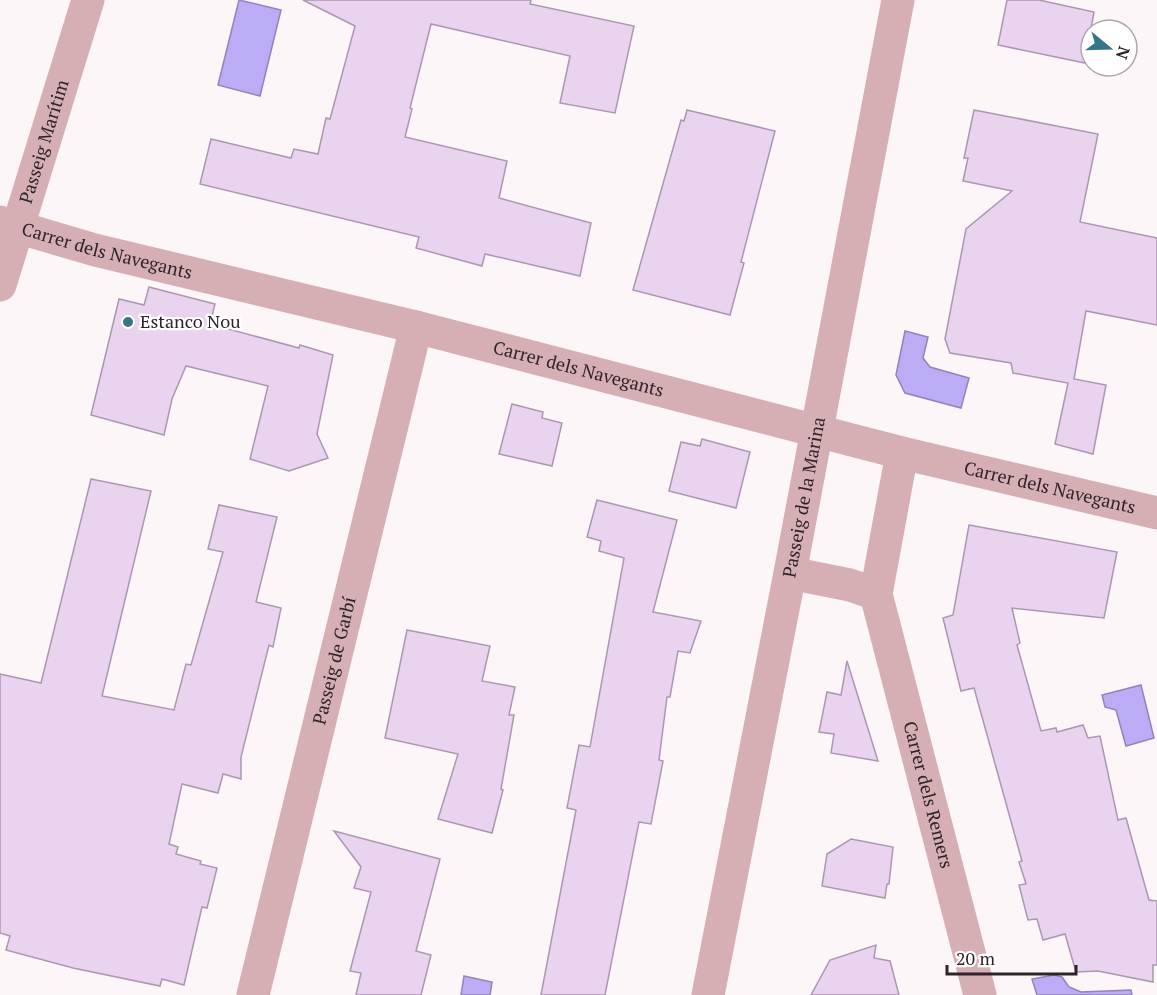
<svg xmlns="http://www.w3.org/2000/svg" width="1157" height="995" font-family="'PT Serif',serif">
	<rect width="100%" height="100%" fill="#fdf6f9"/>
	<g fill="#bcacf5" stroke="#9283b8" stroke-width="1.5">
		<polygon points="239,0 281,10 260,96 218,85"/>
		<polygon points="905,331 928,337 923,358 930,367 969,378 961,408 905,393 896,375"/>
		<polygon points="1141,685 1154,738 1126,746 1116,710 1105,707 1102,695"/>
		<polygon points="1054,975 1062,977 1069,987 1081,992 1131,990 1132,995 1037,995 1032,979"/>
		<polygon points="464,976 492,982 490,995 461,995"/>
	</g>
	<g fill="#e9d3ef" stroke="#ac97b1" stroke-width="1.5">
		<polygon points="303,0 531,0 530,4 634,26 615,113 560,103 570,56 431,24 410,108 412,109 405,137 507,161 499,198 591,223 580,276 485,254 482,266 416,248 419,237 200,184 211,139 291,158 294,149 318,154 326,118 330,119 355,26"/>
		<polygon points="1007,0 1039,0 1094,12 1085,63 998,45"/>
		<polygon points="687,110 775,131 741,262 744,263 730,315 633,290 681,120 684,121"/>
		<polygon points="974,110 1098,134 1080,222 1157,238 1157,325 1086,311 1074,379 1106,385 1093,454 1055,444 1068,383 1013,373 1011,363 950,353 945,339 966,229 1012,191 963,181 968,158 964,158"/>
		<polygon points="149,287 215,304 210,324 299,348 300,345 333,355 317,434 328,458 289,471 250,459 268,386 186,366 172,399 164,435 91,415 119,299 144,305"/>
		<polygon points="512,404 543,412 542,418 562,423 552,466 499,454"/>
		<polygon points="702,439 750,452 736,508 669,491 681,442 700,446"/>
		<polygon points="91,479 151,491 102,696 174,710 186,664 191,665 223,552 208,549 219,505 277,517 256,602 281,608 273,647 269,645 241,757 241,779 223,774 218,793 182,784 169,844 178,847 176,854 201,861 200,864 217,868 207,908 202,907 184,985 162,979 160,986 73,968 6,950 10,936 0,933 0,674 41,683"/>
		<polygon points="597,500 677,520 653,612 701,621 690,653 678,651 670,697 667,697 659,760 663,761 651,824 639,822 605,995 541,995 576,810 567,808 579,745 590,747 624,558 599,551 601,541 587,537"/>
		<polygon points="969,525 1117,552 1104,618 1012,608 1020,643 1017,645 1041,731 1056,728 1057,732 1083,725 1088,738 1100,736 1118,820 1126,818 1149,900 1157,901 1157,965 1153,965 1153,982 1098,971 1076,972 1065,934 1043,940 1037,919 1028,920 1019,885 1026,884 1019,862 1022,861 974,688 961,691 943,618 953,615"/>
		<polygon points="407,630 490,646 482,681 515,687 509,715 514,715 501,789 503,790 492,833 438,819 458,754 385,738"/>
		<polygon points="847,661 878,761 831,753 834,734 819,732 827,692 841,695"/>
		<polygon points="334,831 440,859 416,951 431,955 421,995 356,995 361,973 350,971 371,892 354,888 361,867"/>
		<polygon points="851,839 893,847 889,884 887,884 885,898 822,886 827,854"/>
		<polygon points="876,945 874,958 890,961 899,995 811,995 830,960"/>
	</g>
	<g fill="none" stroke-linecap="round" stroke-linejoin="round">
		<g stroke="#d6afb4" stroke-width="33">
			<path id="s1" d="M0,222L95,250L416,327L902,453L1157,513"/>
			<path id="s2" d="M0,285L88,0"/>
			<path id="s3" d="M902,453L876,594L980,995"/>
			<polyline points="790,573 850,585 876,594"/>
			<path id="s4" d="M253,995L416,327"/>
			<path id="s5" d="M708,995L790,573L898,0"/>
		</g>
	</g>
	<circle fill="#347588" stroke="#fff" stroke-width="2" cx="128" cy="322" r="6"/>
	<g text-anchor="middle" stroke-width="4.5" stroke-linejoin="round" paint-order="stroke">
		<g font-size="18" fill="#2f232a" stroke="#fff">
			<text dy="6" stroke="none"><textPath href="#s2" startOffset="150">Passeig Marítim</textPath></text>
			<text dy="6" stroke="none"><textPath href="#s1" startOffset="111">Carrer dels Navegants</textPath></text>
			<text dy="6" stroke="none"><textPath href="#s1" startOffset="597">Carrer dels Navegants</textPath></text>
			<text dy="6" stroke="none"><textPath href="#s1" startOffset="1083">Carrer dels Navegants</textPath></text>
			<text dy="6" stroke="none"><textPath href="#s5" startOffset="507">Passeig de la Marina</textPath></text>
			<text dy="6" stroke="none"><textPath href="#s4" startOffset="344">Passeig de Garbí</textPath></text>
			<text dy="6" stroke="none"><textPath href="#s3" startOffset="351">Carrer dels Remers</textPath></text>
		</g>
		<g font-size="18" fill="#2f232a" stroke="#fff" text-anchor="start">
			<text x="140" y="328">Estanco Nou</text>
		</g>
	</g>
	<g transform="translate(1109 48) rotate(109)"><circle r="28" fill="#ffffff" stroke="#aca7aa" stroke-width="1.5"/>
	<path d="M0-4.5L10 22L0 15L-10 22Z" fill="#347588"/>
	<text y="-9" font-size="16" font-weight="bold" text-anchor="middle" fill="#2f232a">N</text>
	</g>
	<path d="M947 965v9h129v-9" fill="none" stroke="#2f232a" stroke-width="3"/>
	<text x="956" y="965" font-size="18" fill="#2f232a" stroke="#ffffff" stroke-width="4.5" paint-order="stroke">20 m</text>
</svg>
